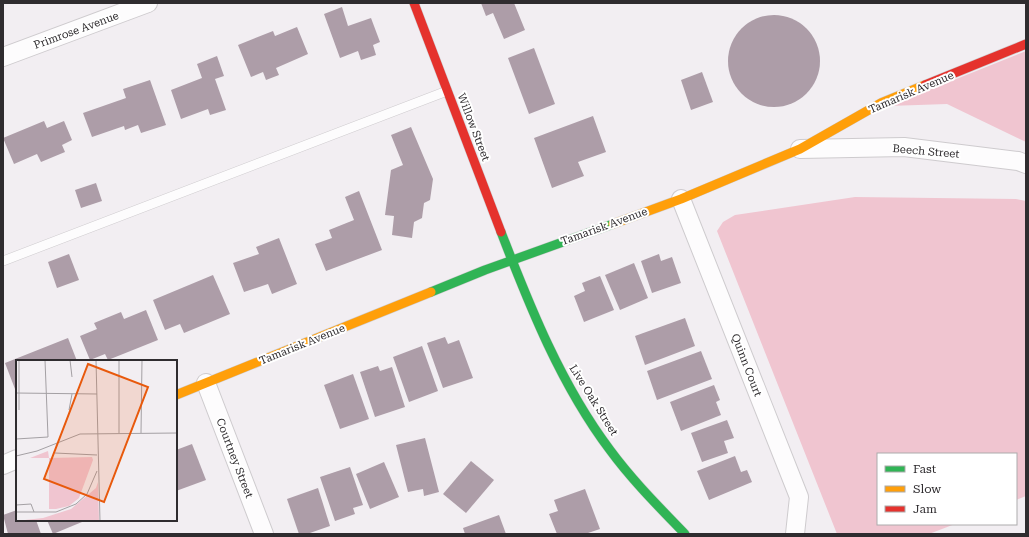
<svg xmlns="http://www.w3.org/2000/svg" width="1029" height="537" font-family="'Roboto Serif',serif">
	<rect width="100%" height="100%" fill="#f2eef2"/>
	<g fill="#f0c5d0">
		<polygon points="1026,51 1026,142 947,104 889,106"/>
		<polygon points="855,197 1016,199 1026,201 1026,496 1016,500 1016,454 878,454 878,524 955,524 929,534 837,534 717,231 723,222 735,215"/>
	</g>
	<g fill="#ad9da8">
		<polygon points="481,3 514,3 525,30 504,39 493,13 486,16"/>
		<polygon points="342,7 348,26 371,18 380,42 373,45 376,55 361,60 358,51 340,58 324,14"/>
		<circle cx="774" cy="61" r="46"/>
		<polygon points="297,27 308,54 276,68 279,75 266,80 263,72 251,77 238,45 273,31 275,36"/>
		<polygon points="534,48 555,104 529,114 508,58"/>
		<polygon points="217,56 224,76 215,79 226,110 210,115 208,109 181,119 171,90 202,78 197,64"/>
		<polygon points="702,72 713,102 691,110 681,80"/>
		<polygon points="150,80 166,125 141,133 138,125 125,130 124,126 92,137 83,113 126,98 123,89"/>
		<polygon points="593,116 606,152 578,162 584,176 552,188 534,138"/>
		<polygon points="44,121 47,128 64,121 72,140 62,145 65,152 41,162 37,154 14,164 3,138"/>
		<polygon points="411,127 433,179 430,200 424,203 422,218 414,222 412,238 392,235 394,216 385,215 391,170 403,165 391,135"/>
		<polygon points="96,183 102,201 81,208 75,190"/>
		<polygon points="359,191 382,250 326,271 315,244 332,238 329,230 354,220 345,197"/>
		<polygon points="279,238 297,284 272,294 268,284 244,292 233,263 259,254 256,247"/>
		<polygon points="69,254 79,280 57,288 48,262"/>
		<polygon points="659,254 661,261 672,257 681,283 652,293 641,261"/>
		<polygon points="634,263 648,298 620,310 605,275"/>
		<polygon points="213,275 230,314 184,333 180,324 165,330 153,300"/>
		<polygon points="600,276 614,310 584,322 574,296 585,291 582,283"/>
		<polygon points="146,310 158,340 108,360 105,354 90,360 80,336 97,329 94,323 121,312 124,319"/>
		<polygon points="685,318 695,346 645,365 635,336"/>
		<polygon points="445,337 448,344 459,340 473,378 443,388 427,343"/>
		<polygon points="68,338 77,361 17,361 17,388 15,389 5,363"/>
		<polygon points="422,346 438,391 409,402 393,357"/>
		<polygon points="701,351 712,379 657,400 647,371"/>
		<polygon points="378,366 380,371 392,367 405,407 375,417 360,372"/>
		<polygon points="353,374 369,419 340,429 324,385"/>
		<polygon points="714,385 720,400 716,402 721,415 681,431 670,402"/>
		<polygon points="727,420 734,438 724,441 728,453 702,462 691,433"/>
		<polygon points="425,438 439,492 424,496 423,489 408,492 396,445"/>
		<polygon points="192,444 206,480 176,491 176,450"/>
		<polygon points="735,456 741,472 747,470 752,482 709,500 697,471"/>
		<polygon points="471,461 494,480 466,513 443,494"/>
		<polygon points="384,462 399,497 370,509 356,474"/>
		<polygon points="350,467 363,505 353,508 355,514 335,521 320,477"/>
		<polygon points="318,488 330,526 307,534 299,534 287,499"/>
		<polygon points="585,489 600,529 585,534 557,534 549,514 558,511 554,500"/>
		<polygon points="17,510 17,520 36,520 41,534 8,534 3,515"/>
		<polygon points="499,515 506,534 465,534 463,528"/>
		<polygon points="47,520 81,520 82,522 53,534"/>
	</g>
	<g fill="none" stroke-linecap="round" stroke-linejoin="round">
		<g stroke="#cecbce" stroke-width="10">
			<polyline id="lane" points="3,261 447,91"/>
		</g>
		<g stroke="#cecbce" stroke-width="20">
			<g id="street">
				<polyline points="3,57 148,3"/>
				<polyline points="800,149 904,147 1018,161 1026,164"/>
				<polyline points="681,199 799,497 795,534"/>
				<polyline points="206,383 264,534"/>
				<polyline points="3,465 17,459"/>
			</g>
		</g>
		<g stroke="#cecbce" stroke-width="10">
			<g id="fast">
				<path d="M501,232C530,307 561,385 610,450C632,480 659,507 685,534"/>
				<polyline points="431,292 485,270 613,224"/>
			</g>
		</g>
		<g stroke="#cecbce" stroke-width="10">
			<g id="slow">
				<polyline points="613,224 681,199 800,149 881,103 925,85"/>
				<polyline points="176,395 431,292"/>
			</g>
		</g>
		<g stroke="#cecbce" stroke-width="10">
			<g id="jam">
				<polyline points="414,3 501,232"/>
				<polyline points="925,85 1026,44"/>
			</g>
		</g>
		<use href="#lane" stroke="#fdfcfd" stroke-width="9"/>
		<use href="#street" stroke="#fdfcfd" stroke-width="18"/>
		<use href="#fast" stroke="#30b455" stroke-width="9"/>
		<use href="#slow" stroke="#ff9f0a" stroke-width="9"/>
		<use href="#jam" stroke="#e5322d" stroke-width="9"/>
	</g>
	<g text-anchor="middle" stroke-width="4" stroke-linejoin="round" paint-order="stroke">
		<g font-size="11" fill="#2f2c2f" stroke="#fff">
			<text transform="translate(76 30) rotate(-20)" y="4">Primrose Avenue</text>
			<text transform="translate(911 92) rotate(-23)" y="4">Tamarisk Avenue</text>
			<text transform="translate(474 127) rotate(69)" y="4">Willow Street</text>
			<text transform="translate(926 151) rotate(5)" y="4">Beech Street</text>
			<text transform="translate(604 226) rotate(-20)" y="4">Tamarisk Avenue</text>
			<text transform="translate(302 344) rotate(-22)" y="4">Tamarisk Avenue</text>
			<text transform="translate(747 365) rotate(69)" y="4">Quinn Court</text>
			<text transform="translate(594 400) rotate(58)" y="4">Live Oak Street</text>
			<text transform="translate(235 458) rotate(69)" y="4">Courtney Street</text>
		</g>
	</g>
	<g transform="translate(16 360)">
		<rect width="161" height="161" fill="#f2eef2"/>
		<path d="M32,91L33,98L76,97L77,100L63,138L53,146L40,149H33V98H14ZM82,122L83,161H0L27,158L55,149L80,128Z" fill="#f0c5d0"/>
		<path fill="none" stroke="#a4a0a4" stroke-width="1" d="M54,0L56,17M80,0L84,161M0,33L81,34M3,50V0M53,50L56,34M103,73V0M125,73L126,0M0,79L32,77L29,0M39,93L81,95M0,96L21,91L64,74L161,73M0,145L15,144L18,152M0,152H40L60,144L71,134L81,111"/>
		<path fill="#e8590c" fill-opacity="0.15" stroke="#e8590c" stroke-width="2" d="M72,4L132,27L88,142L28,119Z"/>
		<rect width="161" height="161" fill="none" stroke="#2f2c2f" stroke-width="2"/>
	</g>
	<rect width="1029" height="537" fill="none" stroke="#2f2c2f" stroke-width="8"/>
	<rect x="877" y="453" width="140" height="72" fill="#ffffff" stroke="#acabac"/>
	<rect x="885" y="466" width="20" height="6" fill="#30b455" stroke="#acabac"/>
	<text x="913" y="473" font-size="12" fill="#2f2c2f">Fast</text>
	<rect x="885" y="486" width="20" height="6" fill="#ff9f0a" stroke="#acabac"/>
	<text x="913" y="493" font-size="12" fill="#2f2c2f">Slow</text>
	<rect x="885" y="506" width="20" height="6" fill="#e5322d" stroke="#acabac"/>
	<text x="913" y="513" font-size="12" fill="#2f2c2f">Jam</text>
</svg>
